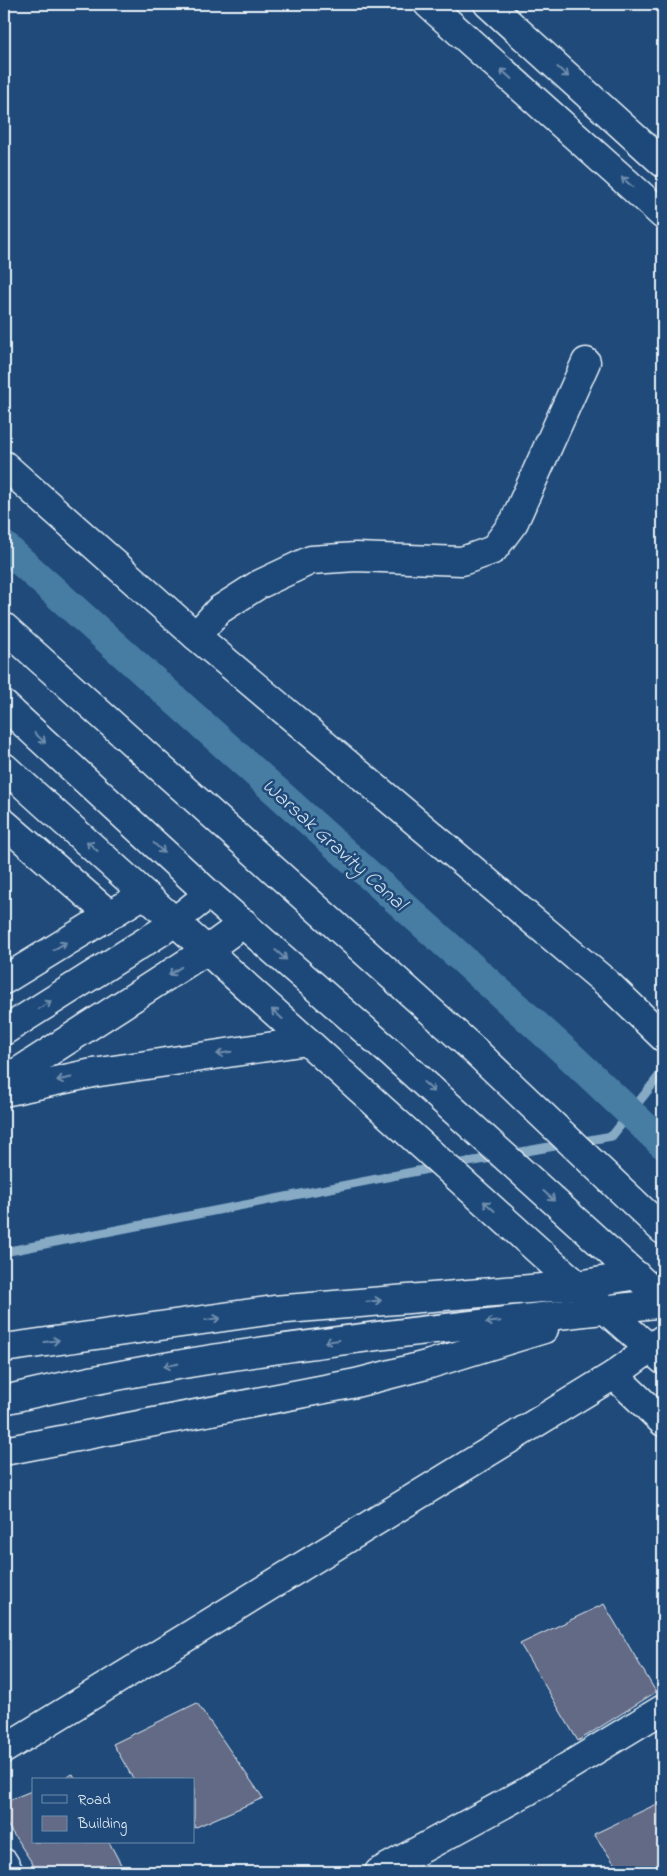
<svg xmlns="http://www.w3.org/2000/svg" width="667" height="1876" font-family="'Indie Flower',sans-serif">
	<rect width="100%" height="100%" fill="#1f4a7a"/>
	<filter id="ink" filterUnits="userSpaceOnUse"><feTurbulence type="fractalNoise" baseFrequency=".02" numOctaves="2"/><feDisplacementMap in="SourceGraphic" scale="10" xChannelSelector="R" yChannelSelector="G"/><feConvolveMatrix kernelMatrix="1 2 1 2 8 2 1 2 1" color-interpolation-filters="sRGB"/></filter>
	<g filter="url(#ink)">
		<g fill="none" stroke-linecap="round" stroke-linejoin="round">
			<g stroke="#87aac5" stroke-width="9">
				<polyline points="578,1142 612,1136 663,1071"/>
				<polyline points="510,1154 566,1144"/>
				<polyline points="451,1165 497,1157"/>
				<polyline points="4,1252 438,1167"/>
			</g>
			<polyline stroke="#467ba3" stroke-width="30" points="4,546 568,1054 663,1144"/>
		</g>
		<g fill="#636b86" stroke="#e8f1f8">
			<polygon points="604,1604 656,1692 578,1741 520,1644"/>
			<polygon points="197,1703 263,1798 194,1828 194,1780 134,1780 113,1744"/>
			<polygon points="73,1774 76,1780 59,1780"/>
			<polygon points="34,1790 34,1842 109,1842 125,1872 38,1872 4,1820 4,1802"/>
			<polygon points="663,1801 663,1872 620,1872 594,1834"/>
		</g>
		<g fill="none" stroke-linecap="round" stroke-linejoin="round">
			<g stroke="#e8f1f8" stroke-width="31">
				<g id="minor">
					<polyline points="428,4 663,215"/>
					<polyline points="488,4 663,163"/>
					<polyline points="196,636 219,610 258,585 311,560 356,557 462,561 493,550 514,522 586,362"/>
					<polyline points="4,823 110,915"/>
					<polyline points="4,980 144,894"/>
					<polyline points="4,1348 274,1310 579,1285 636,1275"/>
					<polyline points="614,1375 663,1422"/>
					<path d="M4,1400C221,1348 442,1329 663,1303"/>
					<polyline points="4,1451 356,1383 430,1364 544,1329"/>
					<polyline points="4,1749 614,1375 663,1339"/>
					<polyline points="4,1863 9,1872"/>
					<polyline points="379,1872 526,1792 663,1709"/>
				</g>
			</g>
			<g stroke="#e8f1f8" stroke-width="31">
				<g id="major">
					<polyline points="4,465 196,636 608,984 663,1037"/>
					<polyline points="4,627 473,1049 663,1230"/>
					<polyline points="4,705 209,894 392,1054 663,1300"/>
					<polyline points="4,767 551,1262 663,1360"/>
					<polyline points="4,1031 162,931 209,894"/>
					<polyline points="4,1081 207,950 244,923"/>
					<polyline points="4,1092 93,1073 307,1041"/>
				</g>
			</g>
			<use href="#minor" stroke="#1f4a7a" stroke-width="28"/>
			<use href="#major" stroke="#1f4a7a" stroke-width="28"/>
		</g>
		<defs><path id="oneway-shaft" d="M-6 0H5M1.5-3L5.5 0L1.5 3" fill="none" stroke-width="1.6" stroke-linecap="round" stroke-linejoin="round" transform="scale(1.25)"/></defs>
		<g stroke="#6f8dac">
			<use href="#oneway-shaft" transform="translate(563 72) rotate(42)"/>
			<use href="#oneway-shaft" transform="translate(506 74) rotate(-138)"/>
			<use href="#oneway-shaft" transform="translate(627 182) rotate(-138)"/>
			<use href="#oneway-shaft" transform="translate(40 738) rotate(43)"/>
			<use href="#oneway-shaft" transform="translate(92 846) rotate(-138)"/>
			<use href="#oneway-shaft" transform="translate(159 848) rotate(43)"/>
			<use href="#oneway-shaft" transform="translate(60 946) rotate(-31)"/>
			<use href="#oneway-shaft" transform="translate(281 955) rotate(41)"/>
			<use href="#oneway-shaft" transform="translate(175 971) rotate(147)"/>
			<use href="#oneway-shaft" transform="translate(45 1005) rotate(-32)"/>
			<use href="#oneway-shaft" transform="translate(277 1014) rotate(-138)"/>
			<use href="#oneway-shaft" transform="translate(224 1053) rotate(171)"/>
			<use href="#oneway-shaft" transform="translate(64 1079) rotate(168)"/>
			<use href="#oneway-shaft" transform="translate(429 1087) rotate(42)"/>
			<use href="#oneway-shaft" transform="translate(549 1196) rotate(42)"/>
			<use href="#oneway-shaft" transform="translate(489 1206) rotate(-138)"/>
			<use href="#oneway-shaft" transform="translate(374 1301) rotate(-5)"/>
			<use href="#oneway-shaft" transform="translate(213 1319) rotate(-8)"/>
			<use href="#oneway-shaft" transform="translate(493 1322) rotate(174)"/>
			<use href="#oneway-shaft" transform="translate(52 1341) rotate(-8)"/>
			<use href="#oneway-shaft" transform="translate(332 1341) rotate(172)"/>
			<use href="#oneway-shaft" transform="translate(171 1365) rotate(170)"/>
		</g>
	</g>
	<g text-anchor="middle" stroke-width="5" stroke-linejoin="round" paint-order="stroke">
		<g font-size="21" font-style="italic" fill="#d0dfeb" stroke="#1f4a7a">
			<text transform="translate(335 844) rotate(42)" y="7">Warsak Gravity Canal</text>
		</g>
	</g>
	<rect width="667" height="1876" fill="none" stroke="#1f4a7a" stroke-width="20"/>
	<rect x="10" y="10" width="647" height="1856" fill="none" stroke="#e8f1f8" stroke-width="2" filter="url(#ink)"/>
	<rect x="32" y="1778" width="162" height="65" fill="#1f4a7a" stroke="#6f8dac"/>
	<rect x="42" y="1795" width="25" height="8" fill="#1f4a7a" stroke="#6f8dac"/>
	<text x="78" y="1804" font-size="15" fill="#e8f1f8">Road</text>
	<rect x="42" y="1816" width="25" height="15" fill="#636b86" stroke="#6f8dac"/>
	<text x="78" y="1828" font-size="15" fill="#e8f1f8">Building</text>
</svg>
